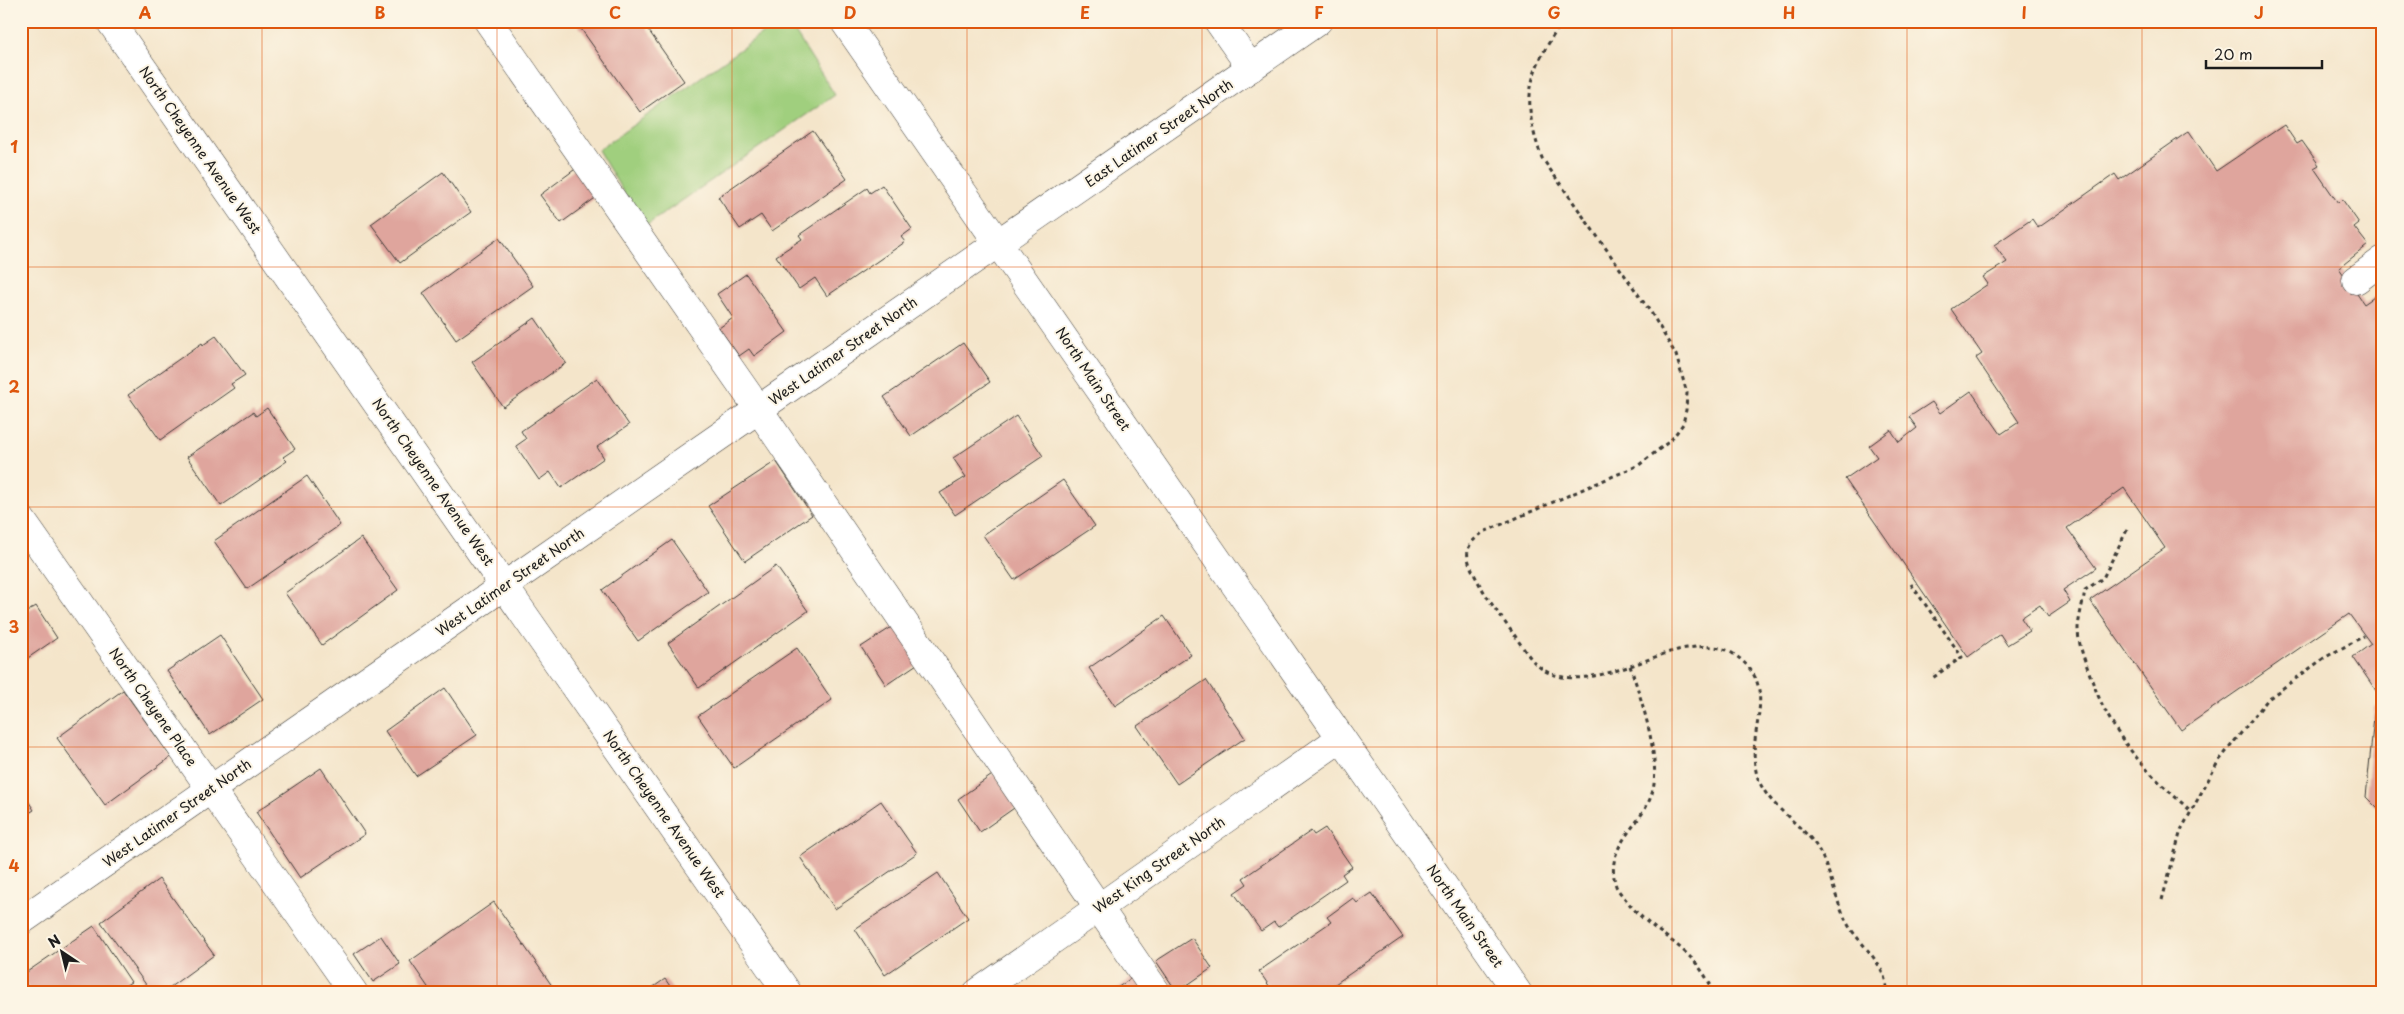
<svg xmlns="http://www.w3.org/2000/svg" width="2404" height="1014" font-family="'Playpen Sans',sans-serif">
	<rect width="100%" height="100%" fill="#fcf5e5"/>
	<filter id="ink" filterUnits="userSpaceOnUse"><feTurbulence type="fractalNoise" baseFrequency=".02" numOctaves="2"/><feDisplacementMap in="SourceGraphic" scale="10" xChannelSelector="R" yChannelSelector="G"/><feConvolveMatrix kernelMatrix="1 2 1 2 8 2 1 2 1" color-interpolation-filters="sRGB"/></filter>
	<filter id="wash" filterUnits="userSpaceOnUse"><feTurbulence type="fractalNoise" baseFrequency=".0096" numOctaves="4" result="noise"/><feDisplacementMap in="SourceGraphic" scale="20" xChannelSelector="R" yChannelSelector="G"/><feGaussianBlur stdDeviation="1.12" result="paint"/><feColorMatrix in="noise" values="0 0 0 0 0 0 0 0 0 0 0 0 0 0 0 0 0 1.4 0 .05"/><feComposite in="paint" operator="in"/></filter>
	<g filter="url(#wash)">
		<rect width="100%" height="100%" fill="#f4e5ca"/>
		<polygon fill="#a0cf7e" stroke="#5e764d" points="780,21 788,21 835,95 644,227 598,150"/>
		<g id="blocks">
			<g fill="#dfa59d">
				<polygon points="585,21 642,21 684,81 640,112 579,26"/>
				<polygon points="2284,125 2297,144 2302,141 2319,165 2314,168 2338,203 2342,199 2359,223 2354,227 2368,245 2339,268 2364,304 2383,291 2383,701 2353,657 2371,644 2349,614 2181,730 2090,600 2165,548 2124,488 2067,528 2096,568 2063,590 2070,602 2048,617 2040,605 2021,618 2030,631 2007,645 2000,634 1968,657 1845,479 1877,457 1869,446 1891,430 1899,442 1917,428 1909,417 1932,402 1940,413 1971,391 2001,434 2019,422 1976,358 1982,354 1951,309 1988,284 1983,277 2007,262 1994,245 2032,219 2038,228 2115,174 2119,180 2189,131 2216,171"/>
				<polygon points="813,131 847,179 772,231 761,215 740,229 718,197"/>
				<polygon points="578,167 598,196 561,223 540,195"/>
				<polygon points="443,172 471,212 400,263 371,224"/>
				<polygon points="882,185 912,229 901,237 905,242 827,296 815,278 799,289 776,256 802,239 799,235 867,188 870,193"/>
				<polygon points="499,238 533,286 456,340 423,293"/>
				<polygon points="746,274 787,332 754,356 749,349 739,356 719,328 733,318 717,294"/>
				<polygon points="535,318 566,363 503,407 472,362"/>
				<polygon points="216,336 245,375 231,384 234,388 160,440 128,395 202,343 203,345"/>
				<polygon points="963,343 990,382 911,436 884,397"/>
				<polygon points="597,378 629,425 597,447 604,458 561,488 550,472 539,480 516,446 526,439 521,431"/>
				<polygon points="267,408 295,449 283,457 287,461 221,506 187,457 253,412 256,416"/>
				<polygon points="1016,416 1043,456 955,515 940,493 966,477 953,458"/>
				<polygon points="776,461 812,515 745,561 708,506"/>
				<polygon points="307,476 340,525 247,589 214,541"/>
				<polygon points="1063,480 1095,526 1014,580 983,535"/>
				<polygon points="361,538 398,590 322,645 285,593"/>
				<polygon points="672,540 708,592 638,641 602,590"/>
				<polygon points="776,566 808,611 699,688 668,643"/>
				<polygon points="36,606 57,638 22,662 21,616"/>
				<polygon points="1164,616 1191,655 1115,706 1089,668"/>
				<polygon points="895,625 920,662 886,685 861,647"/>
				<polygon points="220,635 263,699 210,735 167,671"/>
				<polygon points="797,648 832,700 734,768 698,716"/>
				<polygon points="1206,680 1245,738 1177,784 1137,726"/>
				<polygon points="445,688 477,735 416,776 385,731"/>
				<polygon points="123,690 171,757 105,805 57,738"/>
				<polygon points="2383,702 2383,814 2366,797 2375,707"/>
				<polygon points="321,768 365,834 300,878 256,812"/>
				<polygon points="995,773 1017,806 980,832 958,799"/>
				<polygon points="21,790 34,810 21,818"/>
				<polygon points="881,801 917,853 835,909 800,857"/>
				<polygon points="1325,828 1352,867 1342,874 1346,880 1278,927 1274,922 1261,931 1234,893 1247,884 1243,878 1311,831 1314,835"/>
				<polygon points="938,873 968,918 885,975 855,929"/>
				<polygon points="159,879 214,955 162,993 152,993 101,922"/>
				<polygon points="1372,893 1403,937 1322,993 1274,993 1259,971 1331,922 1327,917 1353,898 1357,903"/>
				<polygon points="494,902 557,993 432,993 410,961"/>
				<polygon points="94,926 131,982 114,993 31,993 21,976"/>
				<polygon points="381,936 400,964 373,982 354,954"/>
				<polygon points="1192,938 1212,968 1177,992 1156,961"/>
				<polygon points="1134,976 1146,993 1110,993"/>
				<polygon points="665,979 675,993 645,993"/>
			</g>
		</g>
	</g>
	<g filter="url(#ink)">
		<use href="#blocks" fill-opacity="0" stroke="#3c3a36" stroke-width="1"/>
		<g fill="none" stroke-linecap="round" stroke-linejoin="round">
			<g stroke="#3c3a36" stroke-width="29">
				<g id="minor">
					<polyline points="110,21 788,993"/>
					<polyline points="488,21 759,410 1157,993"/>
					<polyline points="844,21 1518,993"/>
					<polyline points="1218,21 1251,68"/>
					<polyline points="2356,280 2383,260"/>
					<polyline points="21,519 354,993"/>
					<polyline points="21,921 1318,21"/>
					<polyline points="977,993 1341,738"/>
				</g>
			</g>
			<g stroke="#3c3a36" stroke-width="3" stroke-dasharray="4 4" stroke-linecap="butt">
				<path d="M1563,21C1528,72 1520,99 1542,158L1652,314L1676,355L1687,393L1686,410L1683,424L1671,440L1639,465L1484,532C1464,545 1464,555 1475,576C1486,597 1499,615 1513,633C1520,643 1527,655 1536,664C1558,685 1591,678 1618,670C1642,663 1663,652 1687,648C1700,646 1720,645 1732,653C1783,686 1746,727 1756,771C1762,802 1797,820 1815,844C1832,869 1834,902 1850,928C1863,947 1889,968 1886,993"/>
				<path d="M2127,530L2103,578L2085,590C2083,603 2079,616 2078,628C2078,644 2084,658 2089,672C2111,736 2142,768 2191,811"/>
				<polyline points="1911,584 1962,657 1931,679"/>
				<path d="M1630,666C1641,697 1658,751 1654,784C1649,824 1602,841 1616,886C1618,891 1623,896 1627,901C1646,926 1668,935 1689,956C1700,966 1708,980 1715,993"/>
				<polyline points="2162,900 2181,830 2218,762 2268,699 2324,658 2364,636"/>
			</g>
			<use href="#minor" stroke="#fff" stroke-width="28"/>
		</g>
	</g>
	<path fill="none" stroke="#de560d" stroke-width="1" stroke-opacity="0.55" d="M262,21V993M497,21V993M732,21V993M967,21V993M1202,21V993M1437,21V993M1672,21V993M1907,21V993M2142,21V993M21,267H2383M21,507H2383M21,747H2383"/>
	<g text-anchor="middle" stroke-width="4" stroke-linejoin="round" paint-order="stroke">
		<g font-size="14" fill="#1c1c1c" stroke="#fcf5e5">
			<text transform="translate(1159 133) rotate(-35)" y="5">East Latimer Street North</text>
			<text transform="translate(200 150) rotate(55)" y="5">North Cheyenne Avenue West</text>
			<text transform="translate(843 351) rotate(-35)" y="5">West Latimer Street North</text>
			<text transform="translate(1093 379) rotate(56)" y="5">North Main Street</text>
			<text transform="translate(433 482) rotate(55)" y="5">North Cheyenne Avenue West</text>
			<text transform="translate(510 582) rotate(-35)" y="5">West Latimer Street North</text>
			<text transform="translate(153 707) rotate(55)" y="5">North Cheyene Place</text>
			<text transform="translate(177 813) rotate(-35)" y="5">West Latimer Street North</text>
			<text transform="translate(664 814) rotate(55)" y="5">North Cheyenne Avenue West</text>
			<text transform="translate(1159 865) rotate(-35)" y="5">West King Street North</text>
			<text transform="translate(1465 916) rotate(55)" y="5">North Main Street</text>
		</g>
	</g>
	<rect width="2404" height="1014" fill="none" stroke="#fcf5e5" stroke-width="55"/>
	<g transform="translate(62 952) rotate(325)" stroke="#fcf5e5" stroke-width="4" paint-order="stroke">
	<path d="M0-4L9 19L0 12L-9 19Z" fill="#1c1c1c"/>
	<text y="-8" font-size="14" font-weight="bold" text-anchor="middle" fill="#1c1c1c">N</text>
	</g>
	<path d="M2206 60v8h116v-8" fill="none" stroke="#1c1c1c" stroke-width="2.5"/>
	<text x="2214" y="60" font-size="15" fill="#1c1c1c" stroke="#fcf5e5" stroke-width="4" paint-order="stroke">20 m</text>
	<rect x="28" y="28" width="2348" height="958" fill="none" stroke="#de560d" stroke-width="2"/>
	<g font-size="16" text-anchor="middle" font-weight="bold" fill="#de560d">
		<text x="145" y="19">A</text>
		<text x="380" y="19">B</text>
		<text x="615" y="19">C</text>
		<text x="850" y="19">D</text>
		<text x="1085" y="19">E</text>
		<text x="1319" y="19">F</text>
		<text x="1554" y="19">G</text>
		<text x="1789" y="19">H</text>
		<text x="2024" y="19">I</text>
		<text x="2259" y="19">J</text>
		<text x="14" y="153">1</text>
		<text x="14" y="393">2</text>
		<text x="14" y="633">3</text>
		<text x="14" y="872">4</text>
	</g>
</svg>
